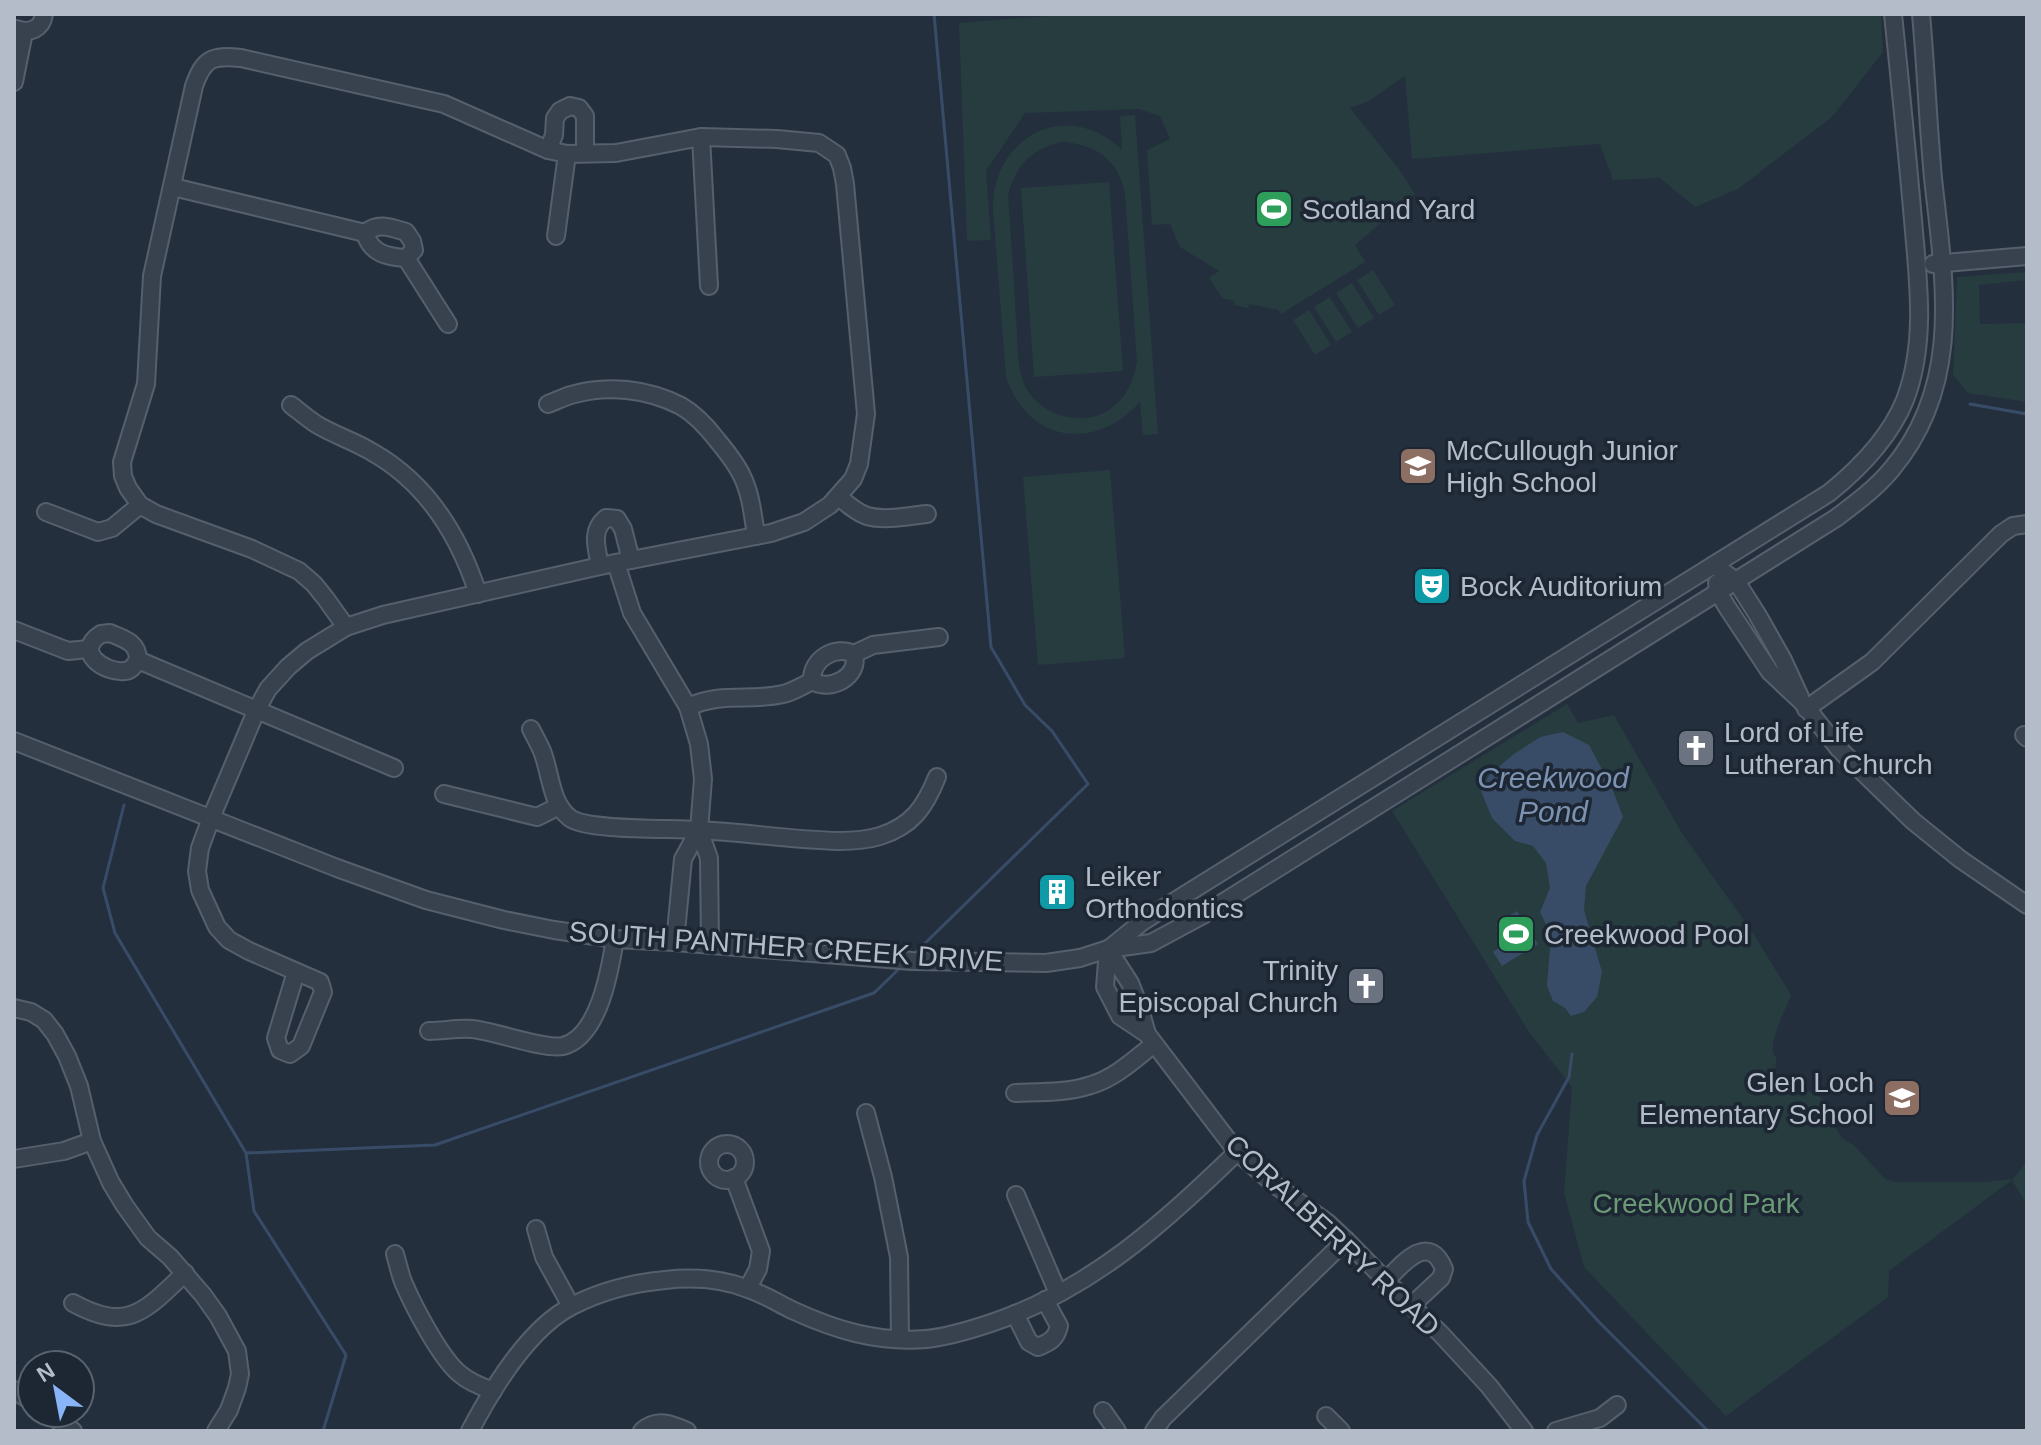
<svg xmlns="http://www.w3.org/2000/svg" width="2041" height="1445" font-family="Helvetica,sans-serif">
	<rect width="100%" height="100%" fill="#242f3e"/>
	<g fill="#263c3f" fill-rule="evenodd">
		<polygon points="1073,14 1881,14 1883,52 1832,117 1738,189 1695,207 1660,178 1613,180 1600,144 1412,159 1405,76 1369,101 1350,108 1399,169 1415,194 1355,245 1365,262 1281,314 1278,310 1249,304 1248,308 1234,305 1235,301 1222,298 1209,278 1219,271 1180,247 1170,224 1152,225 1147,150 1170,139 1160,116 1139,109 1025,113 986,171 991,240 967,241 959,23"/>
		<path d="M1135,115L1158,434L1143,435L1140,402C1095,452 1028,443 1006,377L993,209C991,150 1047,105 1102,135C1110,139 1116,145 1122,150L1120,116ZM1062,142C1096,144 1119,160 1125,194L1137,362C1133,385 1122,406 1099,415C1073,425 1038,412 1025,386C1016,366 1018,340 1016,319C1014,278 1011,237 1008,195C1015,166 1032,148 1062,142Z"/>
		<polygon points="1109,182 1123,371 1034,377 1021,188"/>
		<polygon points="1373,270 1395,305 1379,315 1357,280"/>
		<polygon points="2027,272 2027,280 1979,285 1980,324 2027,323 2027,402 1968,393 1953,375 1957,277"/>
		<polygon points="1352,283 1374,318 1358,328 1336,293"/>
		<polygon points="1330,297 1352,332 1336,342 1314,307"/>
		<polygon points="1309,310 1331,345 1315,355 1293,320"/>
		<polygon points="1110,470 1125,658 1038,665 1023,477"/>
		<path d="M1567,704L1578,723L1614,715L1683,835L1753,933L1791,995C1786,1008 1771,1038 1773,1051C1774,1060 1778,1054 1776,1063C1776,1070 1770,1075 1765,1079L1769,1085L1786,1080L1820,1097L1834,1108V1125L1842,1138L1855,1146L1885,1179L1896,1182H1984L2013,1179L2027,1162V1205L2012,1180L1889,1271L1888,1297L1726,1416L1584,1267L1564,1193L1572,1087L1529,1032L1392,811Z"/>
	</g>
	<g fill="#394c67">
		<polygon points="1563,732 1589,745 1612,788 1623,817 1586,886 1584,910 1602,972 1597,997 1584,1012 1571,1016 1565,1008 1553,1001 1547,986 1551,935 1540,912 1550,888 1546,863 1533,846 1515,841 1492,818 1481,791 1489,775 1514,754 1540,737"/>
		<polygon points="1517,911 1538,944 1502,966 1493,952 1507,942 1496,924"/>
	</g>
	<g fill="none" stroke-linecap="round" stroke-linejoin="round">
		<g stroke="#394c67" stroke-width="3">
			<polyline points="1970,404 2027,414"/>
			<polyline points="124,805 103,888 115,933 246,1153 435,1145 874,993 902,966"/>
			<polyline points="913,955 1088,784 1052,731 1025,705 991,647 934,14"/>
			<polyline points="1572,1054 1569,1077 1537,1135 1524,1181 1528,1222 1551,1269 1599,1322 1708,1431"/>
			<polyline points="246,1153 254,1211 346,1355 323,1431"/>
		</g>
		<g stroke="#565f6c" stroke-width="20">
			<g id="minor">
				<path d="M16,29C30,34 42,29 44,14"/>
				<polyline points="14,82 24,32"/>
				<polyline points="701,137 709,286"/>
				<polyline points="548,150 554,135 555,118 560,111 570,106 579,108 585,116 585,153"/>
				<path d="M173,187L365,233C378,222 390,227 406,232L412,241L414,250L406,258C388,257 371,254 365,233"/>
				<polyline points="556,236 567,154"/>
				<polyline points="406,258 448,324"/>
				<polyline points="1933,264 2027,256"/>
				<path d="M548,404C556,401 564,397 571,395C607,384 648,389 681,406C695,414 707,427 717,440C726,451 736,463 742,476C751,494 753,516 756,536"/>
				<path d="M291,405C299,411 307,418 316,424C334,435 354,441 372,452C427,483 459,535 478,594"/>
				<path d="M839,497C847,504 856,512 867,516C885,521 908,516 927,514"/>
				<polyline points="46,512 98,532 112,528 140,505"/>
				<polyline points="616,563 632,613 688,707 699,744 703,779 699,830 683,859 675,942"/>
				<polyline points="1714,565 1736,581 1757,614 1783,660 1800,697"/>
				<path d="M600,566C597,548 590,531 606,518L617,519L623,529L631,560"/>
				<polyline points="1717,583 1718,592 1727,607 1770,672 1802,702 1839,749 1913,821 1960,859 2027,905"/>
				<polyline points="14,630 68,651 89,649"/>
				<path d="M110,633C124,639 138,642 138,660C134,666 131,671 124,671C105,673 73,652 101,634Z"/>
				<path d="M854,654C860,677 830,692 812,681C811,659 835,645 854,654L873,645L939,637"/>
				<polyline points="138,660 394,768"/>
				<path d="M688,707C724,691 749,702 783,694C793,692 802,686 812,681"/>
				<polyline points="1806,709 1872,662 2001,534 2013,526 2027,524"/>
				<path d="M531,729C535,737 539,744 542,751C551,773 550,803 570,818C587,831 672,828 697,830C744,832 791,840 838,841C851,841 867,840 880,836C912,826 925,807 937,777"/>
				<polyline points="2024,735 2027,738"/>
				<path d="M14,741L337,868L426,900L504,920L554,930L615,939L675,942L912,961L1046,963L1080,958L1108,949L1151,943L1203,915L1836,518C1856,503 1875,489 1891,470C1964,384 1944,280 1933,178C1928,124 1926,69 1921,14"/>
				<polyline points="444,794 537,817 559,806"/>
				<polyline points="699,830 709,858 710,945"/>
				<path d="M1110,948L1142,922L1183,896L1829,493C1860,468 1890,437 1905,400C1927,342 1918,280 1913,220C1907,151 1900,82 1893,14"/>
				<polyline points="1108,949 1105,987 1120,1016 1147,1034 1237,1152 1274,1184 1328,1223 1346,1240 1401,1296 1440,1333 1489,1386 1524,1431"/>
				<polyline points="1108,949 1130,983 1139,1006 1147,1034"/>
				<path d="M296,972L276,1038L280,1050L290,1054L301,1046L323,992L320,982L249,951L229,940L217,927L200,890L197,871L200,848L211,818L257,709L268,689L288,667L307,651L346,627L383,615L600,566L771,533L804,522L830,505L853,479L859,464L866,414L845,184L842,168L837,155L819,143L777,139L701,137L616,153L567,154L548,150L444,104L241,58C212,55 204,58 194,86L152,276L146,384L122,462L123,476L128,488L140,505L156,514L252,549L299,571L314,584L326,599L346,627"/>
				<polyline points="14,1008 31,1012 44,1020 55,1034 67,1056 79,1086 92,1141 111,1183 125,1206 148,1238 170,1257 203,1295 218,1316 237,1351 240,1374 237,1388 229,1410 216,1431"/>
				<path d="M429,1031C443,1031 458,1028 472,1029C494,1031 545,1050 563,1046C599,1037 610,970 615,939"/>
				<path d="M1015,1093C1040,1092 1067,1093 1091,1085C1115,1078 1135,1059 1154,1044"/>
				<polyline points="866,1113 883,1177 899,1257 900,1339"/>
				<circle cx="727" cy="1162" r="18"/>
				<polyline points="14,1159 64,1151 92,1141"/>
				<polyline points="734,1178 761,1251 758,1269 748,1288"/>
				<polyline points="1016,1195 1058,1293"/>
				<polyline points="536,1229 544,1257 571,1306"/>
				<path d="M395,1254C398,1264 400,1275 404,1284C414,1307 441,1359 460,1374C469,1382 482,1387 493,1391"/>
				<path d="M1386,1281C1402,1264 1429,1231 1444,1269L1441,1278L1411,1306"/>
				<path d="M73,1303C128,1333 145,1311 185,1273"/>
				<path d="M1015,1314L1029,1342L1038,1347C1050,1342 1056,1339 1059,1326L1045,1300"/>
				<polyline points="14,1390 32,1402"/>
				<polyline points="1103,1411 1117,1431"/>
				<polyline points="47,1413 73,1431"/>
				<polyline points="1326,1416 1341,1431"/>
				<path d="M470,1431C492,1389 529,1328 572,1306C601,1291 633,1283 665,1280C692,1277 723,1279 748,1289C763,1294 778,1303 792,1310C835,1330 878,1343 926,1339C948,1337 970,1330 991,1323C1090,1290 1163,1224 1237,1152"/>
				<path d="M642,1431C657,1418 671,1424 687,1431"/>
				<polyline points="1154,1431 1163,1418 1346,1240"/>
				<polyline points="1556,1431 1600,1418 1617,1405"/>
			</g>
		</g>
		<use href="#minor" stroke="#38414e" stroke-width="16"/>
	</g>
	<defs>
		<g id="stadium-square" transform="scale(2)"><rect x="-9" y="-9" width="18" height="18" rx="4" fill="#2e9e5b" stroke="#1d2633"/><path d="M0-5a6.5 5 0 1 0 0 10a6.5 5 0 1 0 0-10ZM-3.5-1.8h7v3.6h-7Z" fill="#fff"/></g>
		<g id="school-square" transform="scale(2)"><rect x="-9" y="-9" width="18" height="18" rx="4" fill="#8d6e63" stroke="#1d2633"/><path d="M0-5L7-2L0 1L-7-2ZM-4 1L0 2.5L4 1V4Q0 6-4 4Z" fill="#fff"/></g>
		<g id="theatre-square" transform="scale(2)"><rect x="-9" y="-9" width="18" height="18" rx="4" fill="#0f9aa8" stroke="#1d2633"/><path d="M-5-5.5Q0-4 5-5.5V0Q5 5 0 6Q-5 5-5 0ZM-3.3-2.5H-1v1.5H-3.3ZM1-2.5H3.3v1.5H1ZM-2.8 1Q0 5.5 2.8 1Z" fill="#fff"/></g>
		<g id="church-square" transform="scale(2)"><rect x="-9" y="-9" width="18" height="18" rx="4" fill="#6b7280" stroke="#1d2633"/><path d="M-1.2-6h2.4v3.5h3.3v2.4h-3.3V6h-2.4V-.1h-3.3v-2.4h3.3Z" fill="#fff"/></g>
		<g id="building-square" transform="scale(2)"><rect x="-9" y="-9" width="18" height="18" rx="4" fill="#0f9aa8" stroke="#1d2633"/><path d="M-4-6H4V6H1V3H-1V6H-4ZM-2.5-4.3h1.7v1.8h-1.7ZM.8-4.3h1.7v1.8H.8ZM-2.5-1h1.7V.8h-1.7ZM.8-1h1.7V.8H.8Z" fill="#fff"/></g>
	</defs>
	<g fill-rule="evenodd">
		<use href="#stadium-square" x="1274" y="209"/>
		<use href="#school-square" x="1418" y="466"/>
		<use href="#theatre-square" x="1432" y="586"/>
		<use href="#church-square" x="1696" y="748"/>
		<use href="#building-square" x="1057" y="892"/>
		<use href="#stadium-square" x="1516" y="934"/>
		<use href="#church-square" x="1366" y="986"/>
		<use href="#school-square" x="1902" y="1098"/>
	</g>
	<g text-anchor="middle" stroke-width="7" stroke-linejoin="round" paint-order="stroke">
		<g font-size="28" fill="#b4bcc9" stroke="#1d2633" text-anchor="start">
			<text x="1302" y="219">Scotland Yard</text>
			<text x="1446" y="460">McCullough Junior<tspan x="1446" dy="32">High School</tspan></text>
			<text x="1460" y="596">Bock Auditorium</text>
			<text x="1724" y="742">Lord of Life<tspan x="1724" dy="32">Lutheran Church</tspan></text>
			<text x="1085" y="886">Leiker<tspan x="1085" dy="32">Orthodontics</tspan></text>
			<text x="1544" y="944">Creekwood Pool</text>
			<text x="1338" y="980" text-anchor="end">Trinity<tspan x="1338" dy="32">Episcopal Church</tspan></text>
			<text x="1874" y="1092" text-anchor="end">Glen Loch<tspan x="1874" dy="32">Elementary School</tspan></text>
		</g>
		<g font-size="28" fill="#b4bcc9" stroke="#1d2633">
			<text transform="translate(786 946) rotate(4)" y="10">SOUTH PANTHER CREEK DRIVE</text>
			<text transform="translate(1333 1235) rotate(43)" y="10">CORALBERRY ROAD</text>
		</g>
		<g font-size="28" fill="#6b9a76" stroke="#1d2633">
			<text x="1696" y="1213">Creekwood Park</text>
		</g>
		<g font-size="30" font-style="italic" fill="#7c92b1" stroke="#1d2633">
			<text x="1553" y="788">Creekwood<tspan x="1553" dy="34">Pond</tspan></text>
		</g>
	</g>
	<rect width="2041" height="1445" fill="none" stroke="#b4bcc9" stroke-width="32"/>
	<g transform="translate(56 1389) rotate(328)"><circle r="38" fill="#1d2633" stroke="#59626f" stroke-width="2"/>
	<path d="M0-6L14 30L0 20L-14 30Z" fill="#8ab4f8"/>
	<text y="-12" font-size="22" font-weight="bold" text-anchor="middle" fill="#b4bcc9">N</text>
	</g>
</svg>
